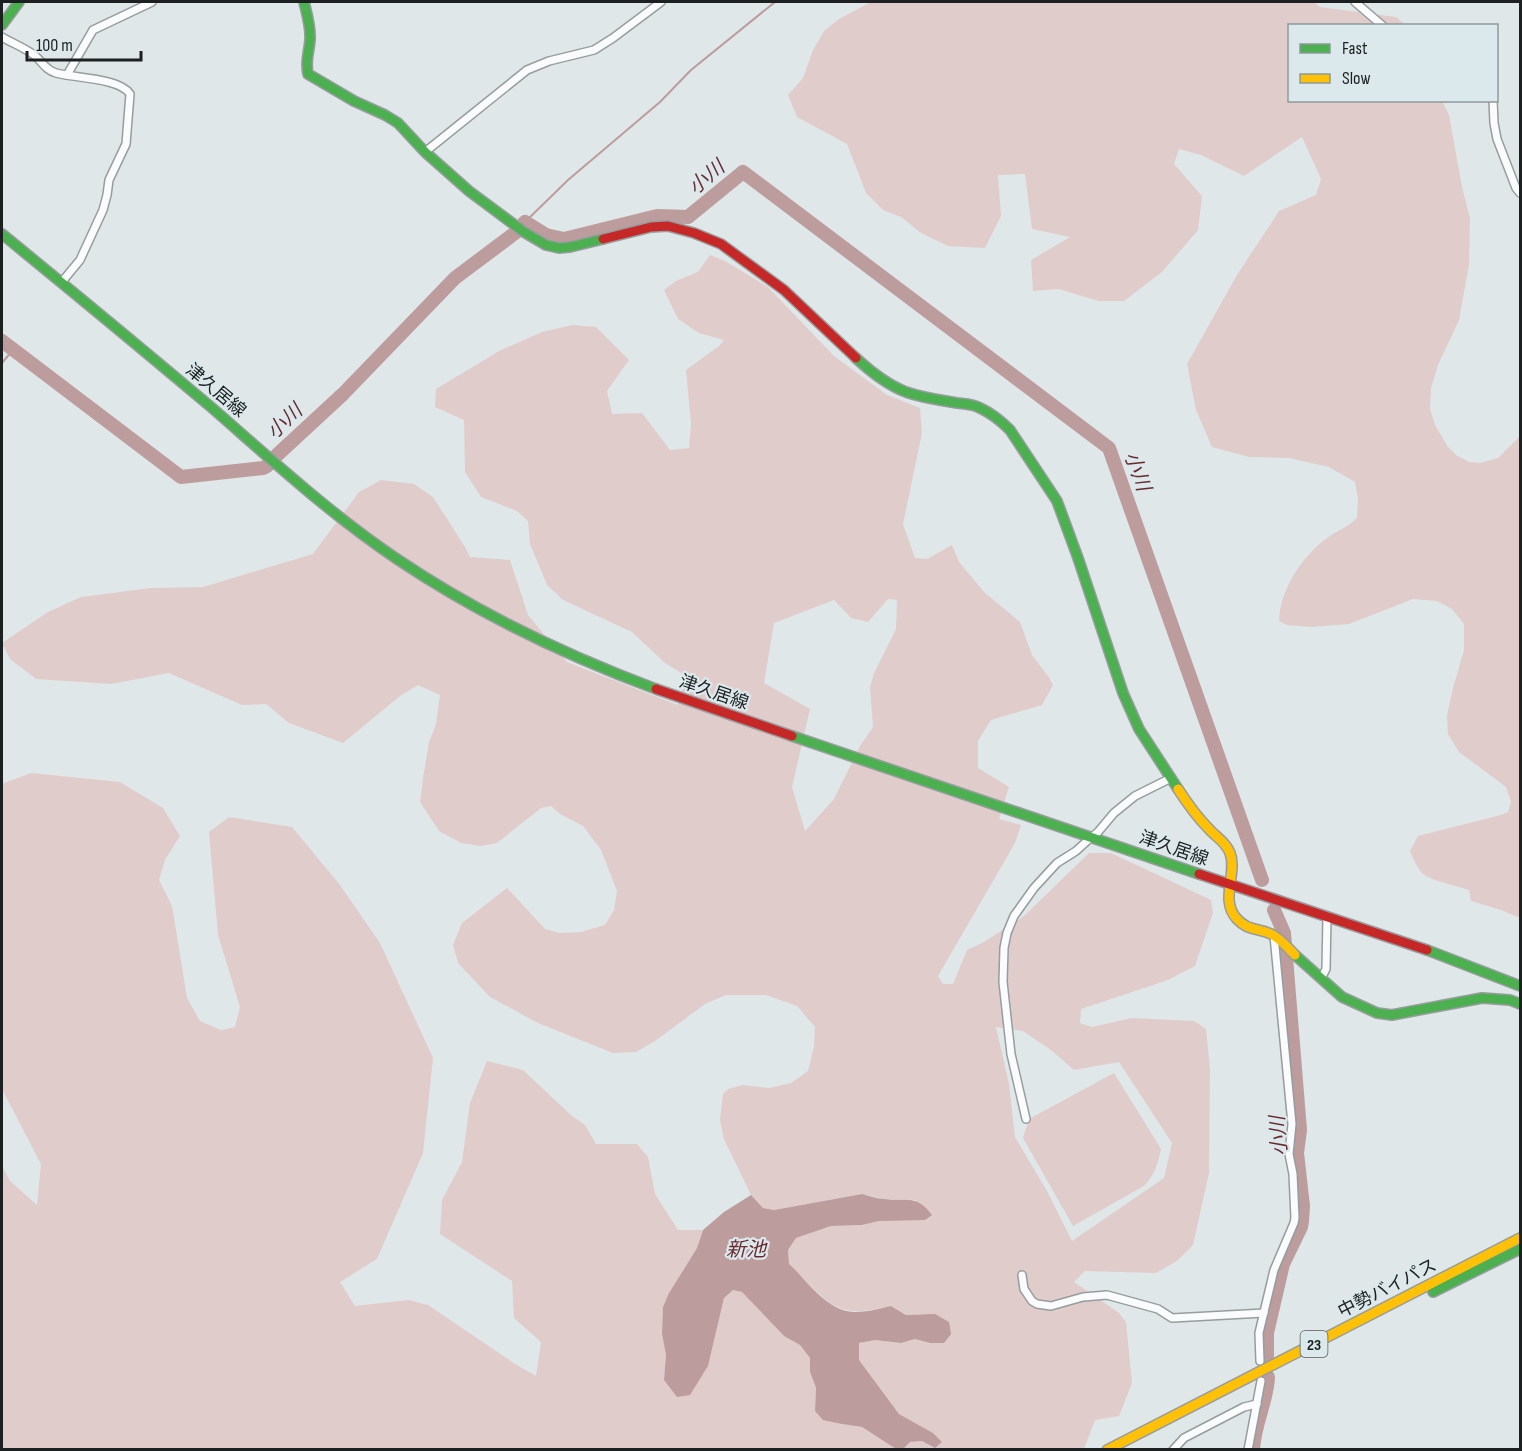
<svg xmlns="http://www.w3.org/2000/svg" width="1522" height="1451" font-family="'Sofia Sans Condensed','Noto Sans JP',sans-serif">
	<rect width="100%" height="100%" fill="#e0e7e8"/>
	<g fill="#e1cccc" fill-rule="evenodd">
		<path d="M871,2H1314L1320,7L1396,17L1406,25L1290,26V100L1442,101L1449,115L1462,187L1470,218L1469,265L1459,320L1438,365L1431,388L1430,409L1435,425L1448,447L1456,455L1469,462L1480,463L1498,458L1520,436V918L1501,910L1471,901L1469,890C1458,886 1428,880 1422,873C1417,867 1413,859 1410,851L1418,836L1501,815L1508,812L1511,802L1506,787L1459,752L1448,734L1447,715L1453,688L1464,650V624L1452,609L1437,601L1413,599L1349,624L1311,627L1287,625L1279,621C1280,589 1303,554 1330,536C1341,529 1347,527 1357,518L1358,499L1355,482L1329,467L1289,458L1249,457L1212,447L1196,410L1187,364L1237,275L1279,211L1316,195L1321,179L1302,137L1244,176L1201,155L1179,149L1174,164L1202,196L1198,230L1162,272L1124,301H1098L1059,289L1033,291L1031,260L1070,237L1032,229L1025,174L998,175L1001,216L985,248L948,246L921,233L901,217L883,210L866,193L847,144L797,117L788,95L803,78L813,50L824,31L839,19Z"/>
		<path d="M710,255L725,261L768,287L834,356L887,395L920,408L922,433L903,524L915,558L927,559L952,545L959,562L985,593L1020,622L1032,655L1048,676L1053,685L1042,705L991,720L978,741V768L1009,787L999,819L1021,825L1015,843L938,976L943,984H953L967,950L984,942L1024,916L1089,853H1111L1211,900L1213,913L1195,966L1168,980L1081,1009L1080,1023L1092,1027L1132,1018L1194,1021L1206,1029L1210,1069L1209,1173L1193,1245L1177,1261L1156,1273L1085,1271L1074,1282L1119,1313L1126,1322L1132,1383L1119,1416L1095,1420L1084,1449H903L909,1442L922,1441L933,1433L899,1414L859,1360V1343L875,1340L901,1343L915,1339L930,1343L922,1314L907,1315L891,1306C830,1321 830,1301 789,1265L788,1250L796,1238L831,1226L862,1225L879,1221L917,1200L884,1199L862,1194L774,1210L763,1208L751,1195L724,1139L720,1120L723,1094L728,1089L743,1085L769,1088L791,1083L808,1071L814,1046L815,1027L797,1006L766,995H726L705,1004L655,1041L636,1052L613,1053L538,1023L490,997L458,963L453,945L462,923L507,888L545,929L559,933L581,932L605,925L614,910L617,891L601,850L583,826L560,814L551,806L541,808L497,843L481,846L461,843L439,831L420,802L423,778L429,742L436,724L440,695L418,685L400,696L343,743L289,723L266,704L242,705L169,673L111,684L36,679L10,659L2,643L48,612L81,597L151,588L203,587L313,554L359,492L381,480L414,484L433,497L465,547L470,557L510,560L528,615L567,662L678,705L686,676L665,663L632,632L563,600L547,585L530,544L528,521L517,511L481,497L465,472L464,420L435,407L436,389L501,350L542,332L572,325L596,327L629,360L607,391L612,414L642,413L670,450L689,448L691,424L686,370L719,346L724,340L699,333L678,319L664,290L676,281L698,272ZM888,599L897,600L896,629L874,673L870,687L873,727L860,746L834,799L805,831L792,787L810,709L764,683L774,623L834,600L851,618L868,622ZM996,1027L1023,1031L1051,1050L1074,1070L1119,1062L1172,1143L1164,1178L1072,1241L1047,1191L1015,1137L1009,1084Z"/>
		<polygon points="31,773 120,782 163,808 180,836 165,860 159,880 172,906 187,998 200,1021 221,1030 235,1027 240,1007 218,935 209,832 229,817 292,827 340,885 380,943 433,1058 423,1153 377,1259 340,1282 355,1306 409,1300 428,1305 515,1364 536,1376 541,1342 514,1318 512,1281 440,1234 442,1200 462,1162 470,1103 487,1061 523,1070 572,1116 585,1125 596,1144 637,1144 648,1157 655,1194 678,1230 703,1230 697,1248 669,1293 663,1307 662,1334 666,1355 664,1380 690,1394 708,1366 724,1298 733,1290 742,1292 784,1336 800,1345 810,1358 810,1372 816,1388 815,1411 842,1424 862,1427 896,1449 2,1449 2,1166 10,1181 37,1205 41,1164 2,1089 2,784"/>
		<path d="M1114,1073L1161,1149C1158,1165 1154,1175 1144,1186L1073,1226L1023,1138L1029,1119Z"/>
	</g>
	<path fill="#bc9c9d" d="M862,1194C870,1196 878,1199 885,1199C908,1202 916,1194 932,1215L925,1220L879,1221L862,1225L831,1226L796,1238L788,1250L789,1264C808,1281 826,1311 854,1312C866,1312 879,1309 891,1306L906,1315L935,1314L949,1322L951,1334L944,1343H930L915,1339L901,1343L875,1340L859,1343V1360L899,1414L933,1433L942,1442L935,1448L922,1441L910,1442L903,1449H896L862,1427L842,1424L823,1420L815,1411L816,1388L810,1372V1358L800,1345L784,1336L742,1292L733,1290L724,1298L708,1366L690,1395L677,1397L664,1380L666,1355L662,1334L663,1307L669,1293L697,1248L703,1230L724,1212L751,1195L763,1208L774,1210Z"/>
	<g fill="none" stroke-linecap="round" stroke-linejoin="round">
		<g stroke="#bc9c9d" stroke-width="2">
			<polyline points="525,222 568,180 660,102 691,70 775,2"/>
			<polyline points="2,363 12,351"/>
		</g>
		<g stroke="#bc9c9d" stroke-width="14">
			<polyline points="2,341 181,477 263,468 267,466 277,455 343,394 455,278 515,233 525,222 546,235 564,239 657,216 688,217 743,172 1109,448 1262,880"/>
			<polyline points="1267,1356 1267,1333 1283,1264 1301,1227 1302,1221 1303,1206 1297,1153 1300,1130 1284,933 1274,910"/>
			<path d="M1253,1450C1254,1424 1267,1402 1268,1377"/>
		</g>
		<g stroke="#979d9e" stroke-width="10">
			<g id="street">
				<polyline points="1355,2 1383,26"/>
				<path d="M2,37C12,43 25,48 34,55C42,61 45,70 56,73C74,78 120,78 130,94L126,144L109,180L107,195L103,210L80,260L61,283"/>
				<polyline points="67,75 93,30 152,2"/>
				<polyline points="1493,100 1494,123 1497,139 1516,188 1520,193"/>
				<polyline points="425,152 527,70 549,61 594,50 613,38 661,2"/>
				<polyline points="1321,979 1326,969 1327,916"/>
				<polyline points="1026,1119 1011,1054 1003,982 1004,948 1007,933 1014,916 1034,888 1057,863 1076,851 1087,841 1098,832 1114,813 1135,796 1171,778"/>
				<polyline points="1022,1275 1024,1289 1032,1301 1037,1304 1051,1306 1083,1297 1107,1295 1158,1309 1172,1318 1264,1313"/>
				<polyline points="1260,1361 1259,1333 1274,1270 1294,1223 1295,1218 1293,1174 1289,1154 1292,1124 1274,936"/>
				<polyline points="1173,1450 1184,1438 1244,1407 1257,1404"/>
				<polyline points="1248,1450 1261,1381"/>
			</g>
		</g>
		<g stroke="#979d9e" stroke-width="12">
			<g id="fast">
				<path d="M304,2C307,14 311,27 310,40C309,54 305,60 308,74L354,101L385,115L398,123L425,152L469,191L524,232L546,245L559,248L570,247L603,239"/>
				<polyline points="2,25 19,2"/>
				<path d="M2,234C72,291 142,349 211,407C272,460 330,514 397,559C477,613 565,655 656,689"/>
				<path d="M856,358C871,372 888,385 906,392C923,398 940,400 957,403C965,404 973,404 980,408C991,413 1002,422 1010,430L1057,501L1078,558L1123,693L1139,729L1178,789"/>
				<polyline points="792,736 1199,874"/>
				<polyline points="1427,950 1520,986"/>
				<polyline points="1295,955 1342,997 1377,1013 1392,1015 1482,998 1510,1000 1520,1004"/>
				<polyline points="1433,1292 1520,1249"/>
			</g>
		</g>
		<g stroke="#979d9e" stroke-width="12">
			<g id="slow">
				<path d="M1178,789C1187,803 1197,817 1209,829C1216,837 1226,842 1230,853C1238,873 1219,900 1237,919C1248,931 1258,928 1271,934C1280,938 1288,948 1295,955"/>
				<polyline points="1107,1450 1520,1238"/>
			</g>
		</g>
		<g stroke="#979d9e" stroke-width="12">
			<g id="jam">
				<polyline points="603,239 651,227 668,226 694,233 721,244 784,290 856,358"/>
				<polyline points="656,689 792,736"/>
				<polyline points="1199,874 1427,950"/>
			</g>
		</g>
		<use href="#street" stroke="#fafbfc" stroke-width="7"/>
		<use href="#fast" stroke="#4caf50" stroke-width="9"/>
		<use href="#slow" stroke="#ffc107" stroke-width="9"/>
		<use href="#jam" stroke="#c62828" stroke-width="9"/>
	</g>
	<g text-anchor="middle" stroke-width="4.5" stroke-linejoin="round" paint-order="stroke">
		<rect fill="#dce9ec" stroke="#565c5e" stroke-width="1.5" x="1300.5" y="1331" width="27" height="26" rx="4.5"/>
		<g font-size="16" font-weight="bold" fill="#1c2021">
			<text x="1314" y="1350">23</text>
		</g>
		<g font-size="18" fill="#1c2021" stroke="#dce9ec">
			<text transform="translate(216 390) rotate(40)" y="6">津久居線</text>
			<text transform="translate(714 692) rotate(19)" y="6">津久居線</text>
			<text transform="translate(1174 848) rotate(19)" y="6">津久居線</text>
			<text transform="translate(1387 1288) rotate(-27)" y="6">中勢バイパス</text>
		</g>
		<g font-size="20" font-style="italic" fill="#6a2a2f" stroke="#dce9ec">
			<text transform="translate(706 177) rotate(-40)" y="7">小川</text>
			<text transform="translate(284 421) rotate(-43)" y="7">小川</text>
			<text transform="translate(1138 471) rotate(70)" y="7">小川</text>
			<text transform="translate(1278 1136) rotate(-94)" y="7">小川</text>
			<text x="746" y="1256">新池</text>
		</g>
	</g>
	<rect width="1522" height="1451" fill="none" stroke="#1c2021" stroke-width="6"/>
	<rect x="1288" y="24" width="210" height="78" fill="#dce9ec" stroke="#8f999b" stroke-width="1.5"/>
	<rect x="1300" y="44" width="30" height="9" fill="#4caf50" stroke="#8f999b" stroke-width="1.5"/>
	<text x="1342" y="54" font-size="18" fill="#1c2021">Fast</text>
	<rect x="1300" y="74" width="30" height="9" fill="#ffc107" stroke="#8f999b" stroke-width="1.5"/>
	<text x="1342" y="84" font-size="18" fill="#1c2021">Slow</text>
	<path d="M27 51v9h114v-9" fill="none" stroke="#1c2021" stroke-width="3"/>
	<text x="36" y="51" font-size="18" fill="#1c2021" stroke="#dce9ec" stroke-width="4.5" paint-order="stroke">100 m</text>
</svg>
